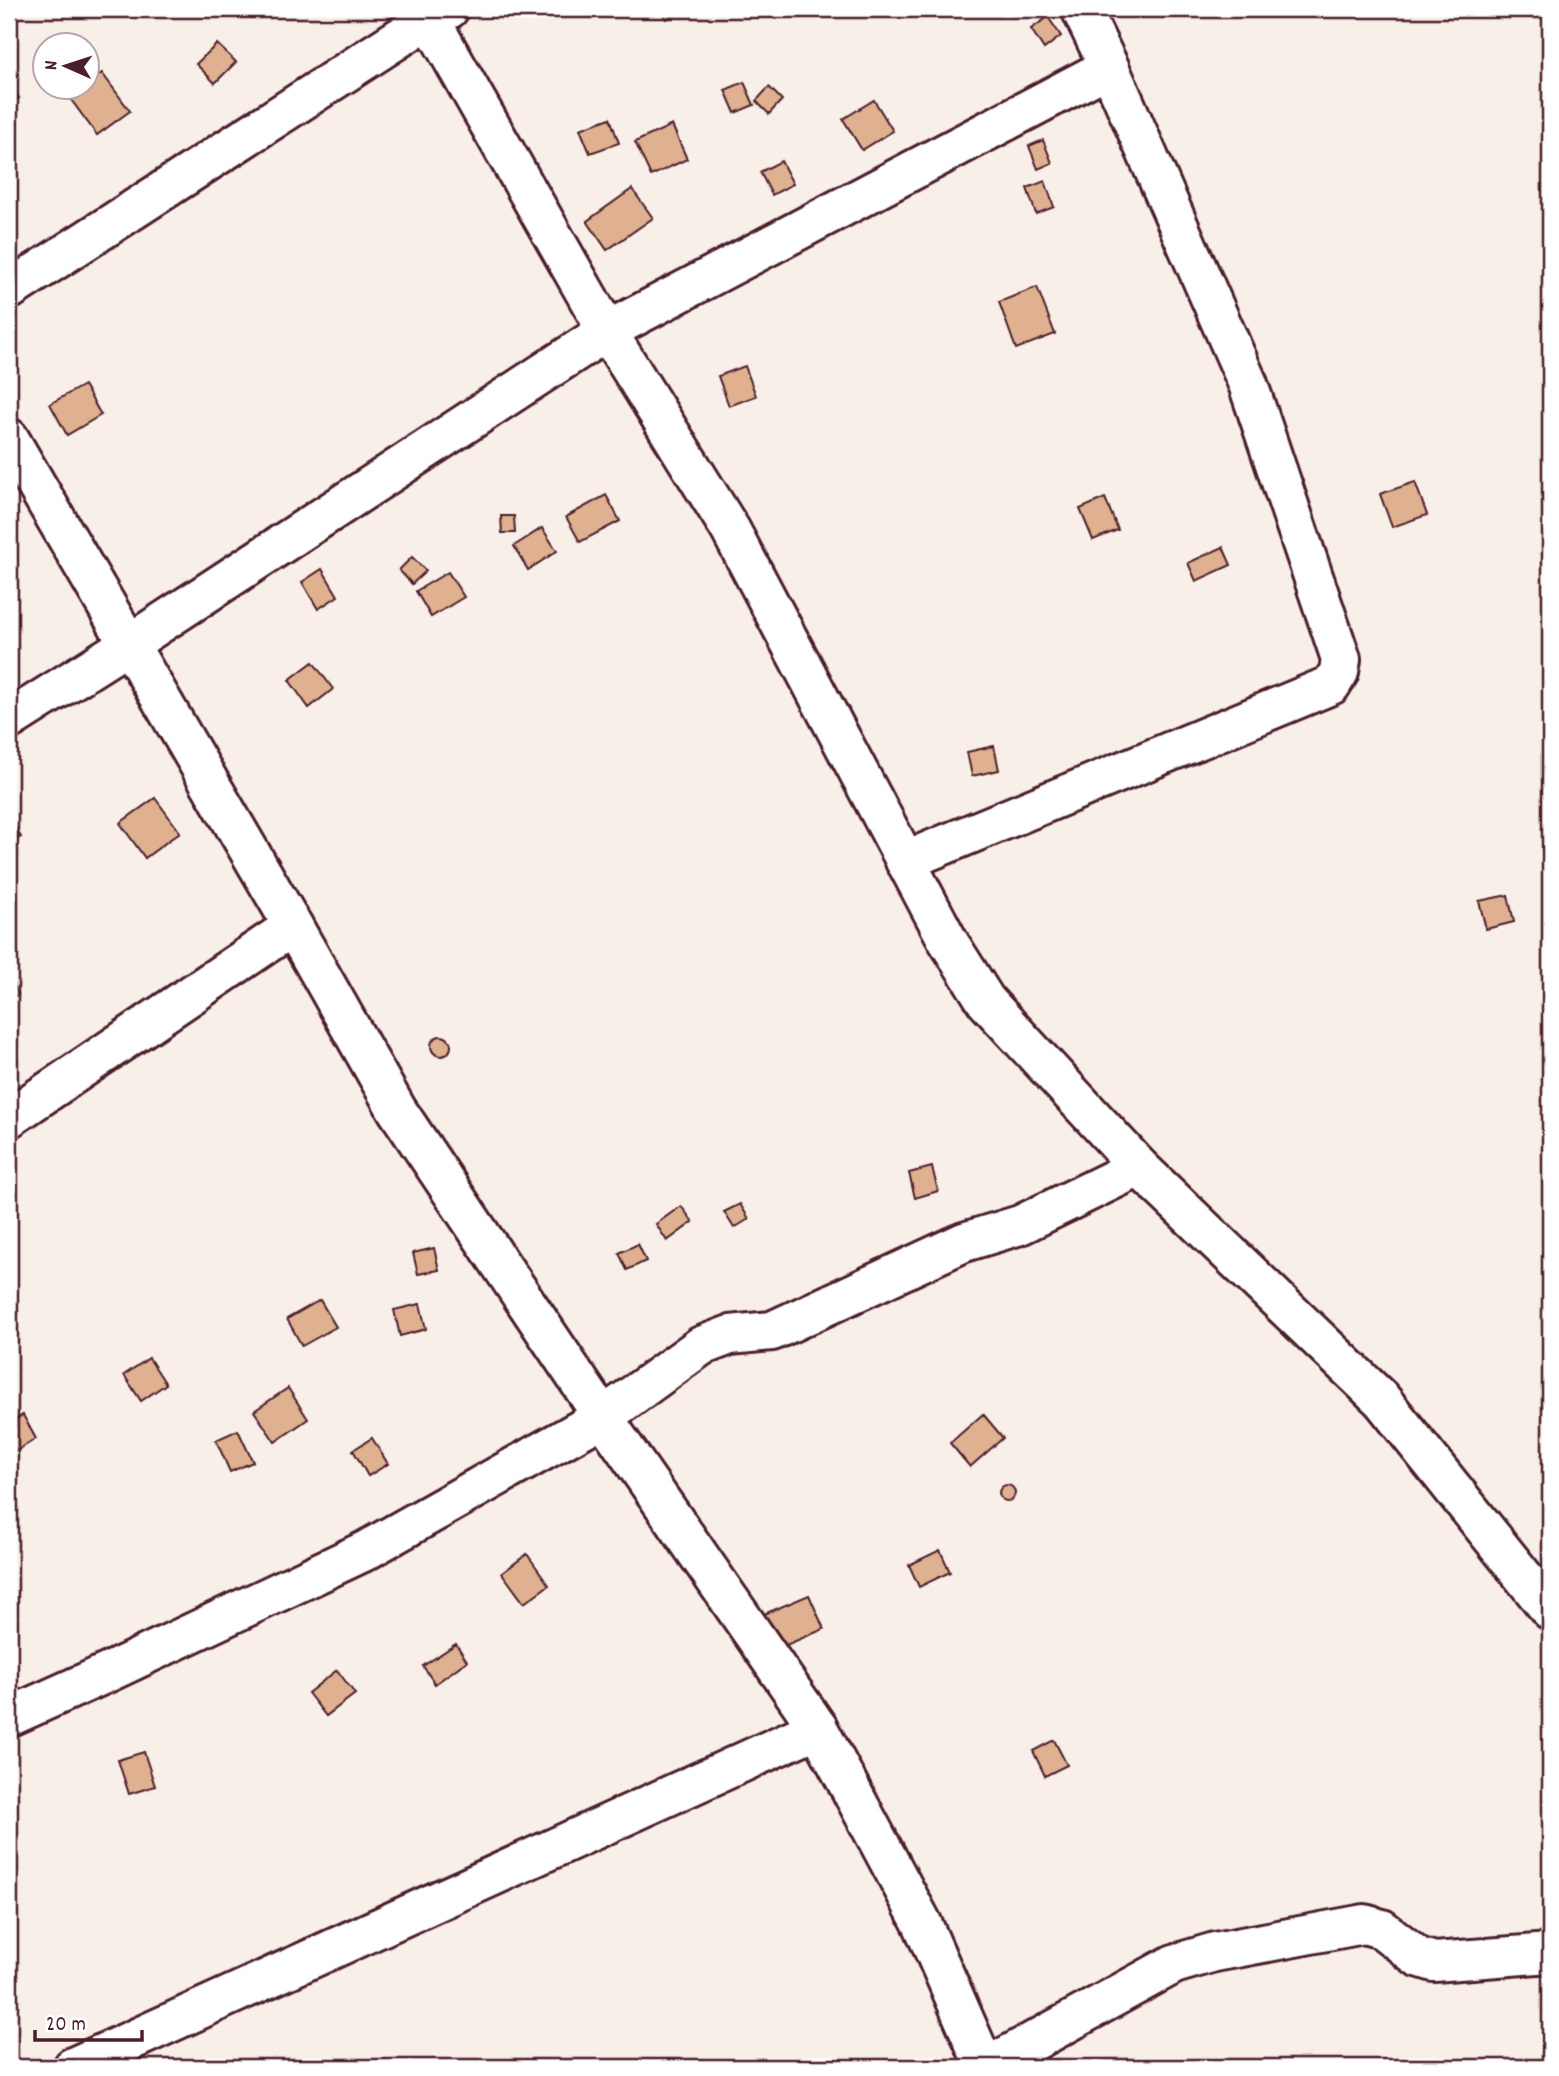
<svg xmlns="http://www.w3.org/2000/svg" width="1559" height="2076" font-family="Dekko,sans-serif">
	<rect width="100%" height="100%" fill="#f9efe9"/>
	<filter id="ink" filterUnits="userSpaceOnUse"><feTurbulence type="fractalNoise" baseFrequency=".0143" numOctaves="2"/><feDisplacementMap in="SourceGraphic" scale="14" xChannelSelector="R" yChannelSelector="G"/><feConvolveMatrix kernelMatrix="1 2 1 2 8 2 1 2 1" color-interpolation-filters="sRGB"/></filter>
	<g filter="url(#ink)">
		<g fill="#dfb190" stroke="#4a1f2b" stroke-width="2">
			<polygon points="660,9 683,9 666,19"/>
			<polygon points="1048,17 1061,36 1044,49 1031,29"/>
			<polygon points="217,44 236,62 215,83 196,64"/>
			<polygon points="102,73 130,111 97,135 69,97 81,88 88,88 88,83"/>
			<polygon points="744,82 754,105 735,113 725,90"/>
			<polygon points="9,84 19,98 9,107"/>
			<polygon points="769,87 782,100 769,114 756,101"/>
			<polygon points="874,100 893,131 862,150 843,119"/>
			<polygon points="610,118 619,143 590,153 580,129"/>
			<polygon points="672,125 687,159 651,176 635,142"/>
			<polygon points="1043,140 1052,163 1038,169 1029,146"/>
			<polygon points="781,161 793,184 772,195 760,172"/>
			<polygon points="1045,181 1054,207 1036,214 1027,188"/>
			<polygon points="632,189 653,218 607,250 587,221"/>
			<polygon points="1037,287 1055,334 1016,349 999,302"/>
			<polygon points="745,366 756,396 729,406 718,376"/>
			<polygon points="84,385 101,415 67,435 50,404"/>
			<polygon points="1415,482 1427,515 1392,527 1380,494"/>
			<polygon points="606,495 620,521 580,542 566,517"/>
			<polygon points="1105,498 1118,530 1093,540 1080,509"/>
			<polygon points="501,516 514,516 515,533 502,533"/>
			<polygon points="542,528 557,551 528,570 514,546"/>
			<polygon points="1223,547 1231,565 1196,581 1188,563"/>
			<polygon points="412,557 426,571 412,584 399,570"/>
			<polygon points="322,569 338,596 318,609 302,582"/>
			<polygon points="448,572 464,597 431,617 416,591"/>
			<polygon points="313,662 333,689 309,708 289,680"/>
			<polygon points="994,746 999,770 972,776 967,752"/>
			<polygon points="155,798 180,832 145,858 120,823"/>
			<polygon points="9,816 21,837 9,843"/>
			<polygon points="1508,895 1514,922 1486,929 1479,901"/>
			<polygon points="9,972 18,995 9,998"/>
			<circle cx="441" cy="1046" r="10"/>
			<polygon points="932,1167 938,1191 915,1198 909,1173"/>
			<polygon points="740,1204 749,1219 734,1228 724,1212"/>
			<polygon points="681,1206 693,1222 667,1241 656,1224"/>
			<polygon points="638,1244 646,1261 627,1270 619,1253"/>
			<polygon points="434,1248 439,1270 418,1274 413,1253"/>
			<polygon points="320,1300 336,1327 302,1346 287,1319"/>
			<polygon points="420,1304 426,1329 400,1336 394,1310"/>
			<polygon points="149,1358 166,1384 141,1401 124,1375"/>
			<polygon points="288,1388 308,1419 275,1442 254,1411"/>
			<polygon points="983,1414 1003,1438 970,1467 950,1443"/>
			<polygon points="23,1415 36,1439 11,1454 9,1450 9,1423"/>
			<polygon points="238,1430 253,1462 230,1472 216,1440"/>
			<polygon points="372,1438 388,1464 368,1476 353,1450"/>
			<circle cx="1007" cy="1493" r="8"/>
			<polygon points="940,1550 950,1572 919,1587 909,1565"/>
			<polygon points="527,1554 549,1585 524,1603 502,1573"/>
			<polygon points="809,1595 824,1629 779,1648 764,1614"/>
			<polygon points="456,1644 467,1661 435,1684 423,1666"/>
			<polygon points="337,1670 355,1694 326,1716 308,1693"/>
			<polygon points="1054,1740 1067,1765 1045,1776 1033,1751"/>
			<polygon points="144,1752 155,1786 129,1794 118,1760"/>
		</g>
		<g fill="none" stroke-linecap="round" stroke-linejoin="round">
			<g stroke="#4a1f2b" stroke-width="44">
				<g id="minor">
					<polyline points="424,9 607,331 730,529 948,941 986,1001 1139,1167 1382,1400 1550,1610"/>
					<polyline points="9,290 430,18 449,9"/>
					<polyline points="9,438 293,926 397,1110 603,1417 818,1728 922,1923 985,2067"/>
					<polyline points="9,720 129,644 607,331 1109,67"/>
					<polyline points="905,861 1331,685 1339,672 1341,659 1248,384 1109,67 1081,9"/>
					<polyline points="9,1118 293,926"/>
					<polyline points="9,1717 109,1672 365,1551 603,1417 701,1346 730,1335 772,1331 964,1242 1020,1225 1139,1167"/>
					<polyline points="73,2067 818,1728"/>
					<polyline points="987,2067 1174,1964 1215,1952 1364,1924 1382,1929 1418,1957 1434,1962 1550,1953"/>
				</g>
			</g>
			<use href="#minor" stroke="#fff" stroke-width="38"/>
		</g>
	</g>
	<rect width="1559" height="2076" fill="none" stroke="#fff" stroke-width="35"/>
	<rect x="18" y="18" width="1524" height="2041" fill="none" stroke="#4a1f2b" stroke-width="2.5" filter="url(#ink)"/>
	<g transform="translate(66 66) rotate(273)"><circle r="33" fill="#ffffff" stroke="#b7a5aa" stroke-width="2"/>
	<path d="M0-5L12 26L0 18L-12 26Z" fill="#4a1f2b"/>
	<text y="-10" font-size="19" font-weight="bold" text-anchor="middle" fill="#4a1f2b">N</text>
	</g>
	<path d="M35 2030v10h107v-10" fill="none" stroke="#4a1f2b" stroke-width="3.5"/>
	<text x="46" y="2030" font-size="21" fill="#4a1f2b" stroke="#ffffff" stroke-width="5" paint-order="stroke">20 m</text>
</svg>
